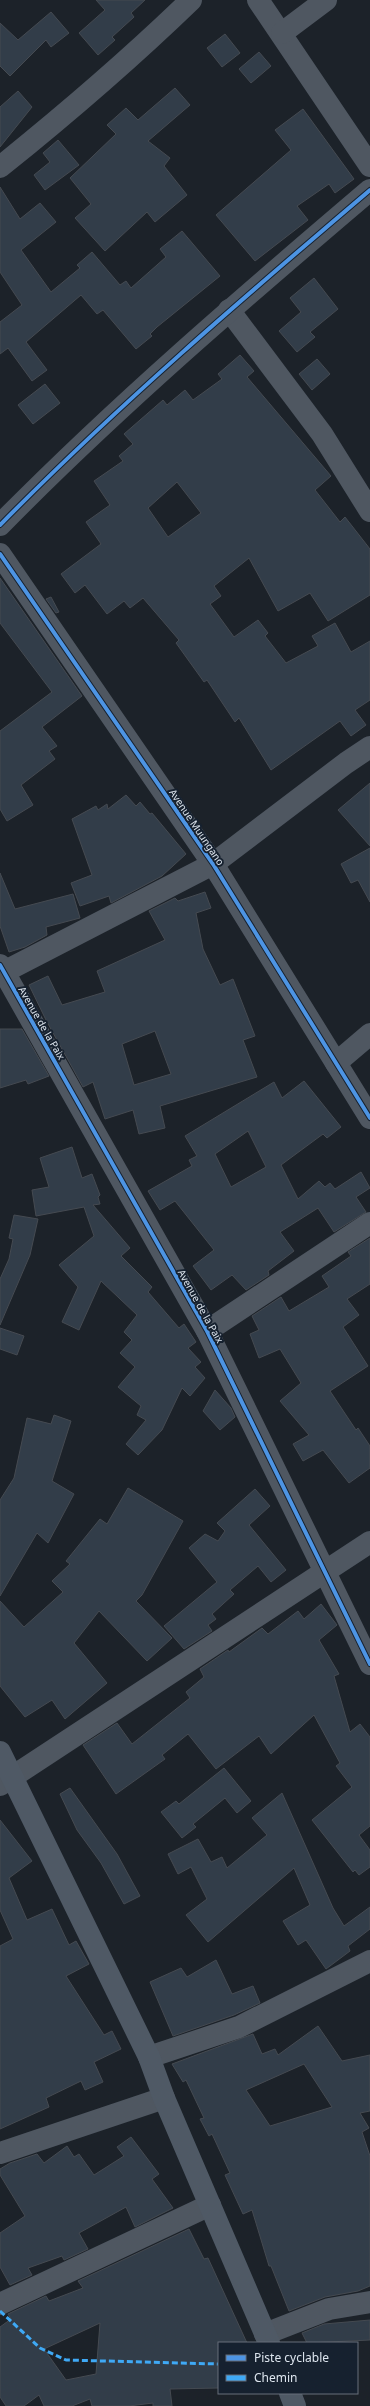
<svg xmlns="http://www.w3.org/2000/svg" width="370" height="2406" font-family="'Noto Sans',sans-serif">
	<rect width="100%" height="100%" fill="#1c2229"/>
	<g fill="#323d49" stroke="#454a51" fill-rule="evenodd">
		<polygon points="96,0 145,0 131,13 134,17 112,37 115,40 98,55 79,33 105,10"/>
		<polygon points="51,12 69,33 51,47 46,40 10,76 0,66 0,23 18,40"/>
		<polygon points="225,34 240,53 222,67 207,48"/>
		<polygon points="259,52 271,66 251,83 239,69"/>
		<polygon points="175,88 190,105 148,141 170,158 164,166 187,195 155,222 147,212 105,251 75,218 91,204 70,178 116,134 107,125 126,108 138,120"/>
		<polygon points="18,91 32,107 0,147 0,107"/>
		<polygon points="303,109 354,179 335,193 329,184 297,206 308,220 255,261 216,215 291,150 275,130"/>
		<polygon points="58,140 79,165 45,190 34,175 50,162 43,153"/>
		<polygon points="0,187 20,219 40,203 56,222 21,250 51,292 80,268 77,265 92,252 120,285 126,281 131,288 166,257 160,249 182,231 220,276 157,327 150,334 152,336 136,349 103,310 97,314 81,295 26,342 47,370 32,381 8,348 0,354 0,322 22,305 0,272"/>
		<polygon points="314,278 338,309 310,332 315,337 297,352 279,331 301,312 290,298"/>
		<path d="M240,355L254,371L247,377L331,476L315,490L340,522L345,517L370,549V595L328,621L310,593L278,611L249,558L214,586L221,596L210,604L234,637L258,620L268,633L265,636L286,663L318,646L312,636L335,623L351,652L370,641V700L355,710L366,725L351,736L340,721L271,770L239,718L235,722L207,680L204,682L176,643L179,640L143,598L130,608L124,601L107,614L85,585L75,593L61,574L101,544L86,522L110,505L94,481L123,461L119,456L133,444L124,434L163,400L167,405L185,390L193,400L222,379L218,374ZM177,482L201,513L168,537L148,508Z"/>
		<polygon points="317,359 330,374 312,390 299,374"/>
		<polygon points="45,384 60,403 33,424 18,405"/>
		<polygon points="0,578 82,696 42,727 57,746 49,751 55,759 21,785 33,805 7,821 0,809 0,731 52,692 0,623"/>
		<polygon points="51,597 59,612 56,613 46,599"/>
		<polygon points="370,783 370,846 338,810"/>
		<polygon points="126,795 136,806 140,802 150,814 152,813 186,854 162,876 111,903 109,896 80,906 71,883 92,875 72,819 96,806 98,810 107,804 108,809"/>
		<polygon points="370,848 370,902 358,880 351,883 341,864"/>
		<polygon points="0,873 15,909 73,894 80,918 46,927 47,935 25,947 9,952 0,926"/>
		<path d="M205,892L211,908L196,913L203,949L220,985L233,979L255,1036L243,1040L257,1077L160,1106L165,1128L139,1134L133,1110L105,1119L93,1082L83,1087L47,1022L29,985L48,976L62,1005L105,992L97,971L165,940L149,911L175,898L178,901ZM155,1031L171,1074L134,1085L122,1044Z"/>
		<polygon points="0,1029 22,1029 49,1076 28,1084 26,1080 0,1088"/>
		<path d="M304,1081L341,1127L327,1138L323,1134L281,1165L298,1199L319,1181L325,1187L330,1183L335,1189L361,1172L370,1188L356,1197L366,1212L334,1232L318,1208L280,1232L294,1251L268,1271L269,1275L246,1290L232,1275L211,1290L193,1266L214,1250L175,1201L160,1210L148,1191L192,1166L189,1160L197,1156L185,1136L274,1082L282,1098ZM248,1131L266,1167L231,1187L215,1154Z"/>
		<polygon points="72,1147 82,1178 92,1174 100,1195 98,1197 100,1204 93,1205 130,1248 121,1256 152,1287 148,1292 179,1328 184,1324 196,1342 188,1348 201,1362 195,1367 205,1378 190,1396 182,1388 162,1430 138,1455 126,1444 146,1420 137,1415 141,1406 118,1387 135,1367 120,1353 132,1340 124,1332 137,1315 101,1281 79,1330 62,1322 78,1287 59,1265 94,1236 84,1207 36,1216 32,1190 49,1187 40,1158"/>
		<polygon points="14,1215 38,1219 30,1255 0,1325 0,1279 9,1259 13,1239 9,1238"/>
		<polygon points="370,1238 370,1284 347,1299 359,1315 343,1327 368,1366 330,1391 356,1430 358,1428 370,1446 370,1468 349,1483 323,1450 303,1461 293,1444 309,1435 280,1401 301,1383 280,1349 259,1358 250,1334 259,1330 252,1316 281,1297 289,1311 329,1287 322,1276 351,1256 348,1252"/>
		<polygon points="0,1328 24,1336 17,1355 0,1349"/>
		<polygon points="215,1390 231,1408 235,1417 220,1430 203,1411"/>
		<polygon points="54,1415 71,1421 52,1481 74,1494 48,1543 37,1533 0,1596 0,1500 14,1478 27,1418 51,1424"/>
		<polygon points="128,1488 183,1521 142,1595 136,1601 172,1638 147,1661 99,1611 74,1643 107,1683 65,1719 52,1700 25,1717 0,1686 0,1601 24,1627 63,1592 52,1581 70,1564 66,1561 100,1519 107,1524"/>
		<polygon points="255,1489 270,1506 249,1525 286,1570 271,1582 258,1566 230,1590 234,1594 212,1614 216,1619 208,1625 212,1631 184,1649 164,1626 217,1582 189,1548 205,1534 218,1541 225,1531 217,1523"/>
		<polygon points="321,1604 337,1625 319,1640 339,1674 334,1676 350,1732 360,1724 370,1737 370,1826 359,1835 370,1850 370,1867 359,1875 355,1870 353,1872 312,1820 352,1787 336,1766 340,1763 314,1715 271,1754 259,1736 216,1769 188,1734 162,1755 165,1759 116,1794 83,1745 117,1723 132,1744 190,1698 186,1692 204,1677 200,1669 228,1650 229,1652 262,1628 268,1634 298,1611 304,1619"/>
		<polygon points="224,1768 251,1801 237,1813 225,1798 193,1824 196,1827 182,1838 161,1812 176,1801 179,1804"/>
		<polygon points="70,1788 117,1854 140,1896 124,1904 101,1863 77,1830 60,1794"/>
		<polygon points="282,1793 333,1908 344,1926 370,1907 370,1929 348,1946 350,1951 326,1969 306,1940 298,1945 283,1921 310,1905 294,1868 208,1942 186,1915 207,1899 191,1867 178,1874 168,1854 198,1839 211,1862 222,1857 227,1868 267,1835 252,1818"/>
		<polygon points="0,1820 32,1861 9,1878 27,1920 52,1909 69,1945 76,1941 89,1964 66,1976 104,2035 112,2031 121,2049 94,2062 103,2082 85,2090 81,2081 46,2098 49,2107 0,2129 0,1946 13,1939 0,1910"/>
		<polygon points="216,1960 232,1994 253,1986 260,2003 234,2015 173,2036 150,1982 181,1968 187,1977"/>
		<path d="M318,2026L342,2061L370,2055V2111L360,2113L369,2128L362,2132L370,2156V2286L358,2291L325,2297L289,2311L271,2266H269L252,2210L243,2214L225,2175L230,2173L212,2134L209,2136L200,2119L204,2118L186,2080L183,2082L172,2064L253,2034L262,2054L275,2049L278,2055ZM304,2064L332,2107L270,2126L246,2090Z"/>
		<polygon points="131,2137 159,2174 152,2179 173,2208 135,2227 126,2207 79,2233 88,2249 64,2260 62,2256 28,2268 32,2275 10,2285 0,2267 0,2233 25,2216 0,2175 0,2169 10,2163 37,2154 44,2163 67,2146 74,2157 79,2154 94,2175 124,2156 117,2147"/>
		<path d="M189,2229L204,2259L208,2258L247,2343H219V2388L170,2389L172,2406H153V2403L129,2406H92L90,2399L72,2406H44L39,2395L24,2406H6L0,2397V2327L11,2319L8,2314L46,2296L49,2301L83,2288L78,2281ZM100,2323L96,2374L66,2380L44,2349Z"/>
		<polygon points="370,2320 370,2340 307,2343 302,2333 324,2324"/>
	</g>
	<g fill="none" stroke-linecap="round" stroke-linejoin="round">
		<g stroke="#4f5761" stroke-width="22">
			<polyline points="258,0 370,166"/>
			<polyline points="282,33 326,0"/>
			<path d="M0,167C66,114 130,59 191,0"/>
			<polyline points="229,310 322,434 370,511"/>
			<path d="M0,525C117,406 243,298 370,190"/>
			<polyline points="0,554 213,864 370,1118"/>
			<polyline points="0,965 207,1331 370,1664"/>
			<polyline points="0,974 213,864 346,763 370,747"/>
			<polyline points="336,1063 370,1034"/>
			<polyline points="207,1331 370,1223"/>
			<polyline points="0,1785 370,1542"/>
			<polyline points="149,2057 239,2027 370,1961"/>
			<polyline points="0,2153 164,2098"/>
			<polyline points="0,2304 210,2205"/>
			<polyline points="265,2334 329,2309 370,2302"/>
		</g>
		<g stroke="#4f5965" stroke-width="22">
			<polyline points="0,1752 149,2057 164,2098 269,2343"/>
			<polyline points="290,2393 295,2406"/>
		</g>
		<polyline stroke="#3fa9f5" stroke-width="3" stroke-dasharray="6 3" stroke-linecap="butt" points="0,2311 40,2348 66,2360 219,2364"/>
		<g stroke="#16212f" stroke-width="6">
			<g id="cycleway">
				<path d="M0,525C117,406 243,298 370,190"/>
				<polyline points="0,554 213,864 370,1118"/>
				<polyline points="0,965 207,1331 370,1664"/>
			</g>
		</g>
		<use href="#cycleway" stroke="#4d94e3" stroke-width="4"/>
	</g>
	<g text-anchor="middle" stroke-width="4" stroke-linejoin="round" paint-order="stroke">
		<g font-size="10" fill="#dde5ee" stroke="#16212f">
			<text transform="translate(197 827) rotate(56)" y="4">Avenue Muungano</text>
			<text transform="translate(42 1023) rotate(60)" y="4">Avenue de la Paix</text>
			<text transform="translate(201 1306) rotate(61)" y="4">Avenue de la Paix</text>
		</g>
	</g>
	<rect x="218" y="2342" width="140" height="52" fill="#16212f" stroke="#666f7b"/>
	<rect x="226" y="2355" width="20" height="6" fill="#4d94e3" stroke="#666f7b"/>
	<text x="254" y="2362" font-size="12" fill="#dde5ee">Piste cyclable</text>
	<rect x="226" y="2375" width="20" height="6" fill="#3fa9f5" stroke="#666f7b"/>
	<text x="254" y="2382" font-size="12" fill="#dde5ee">Chemin</text>
</svg>
